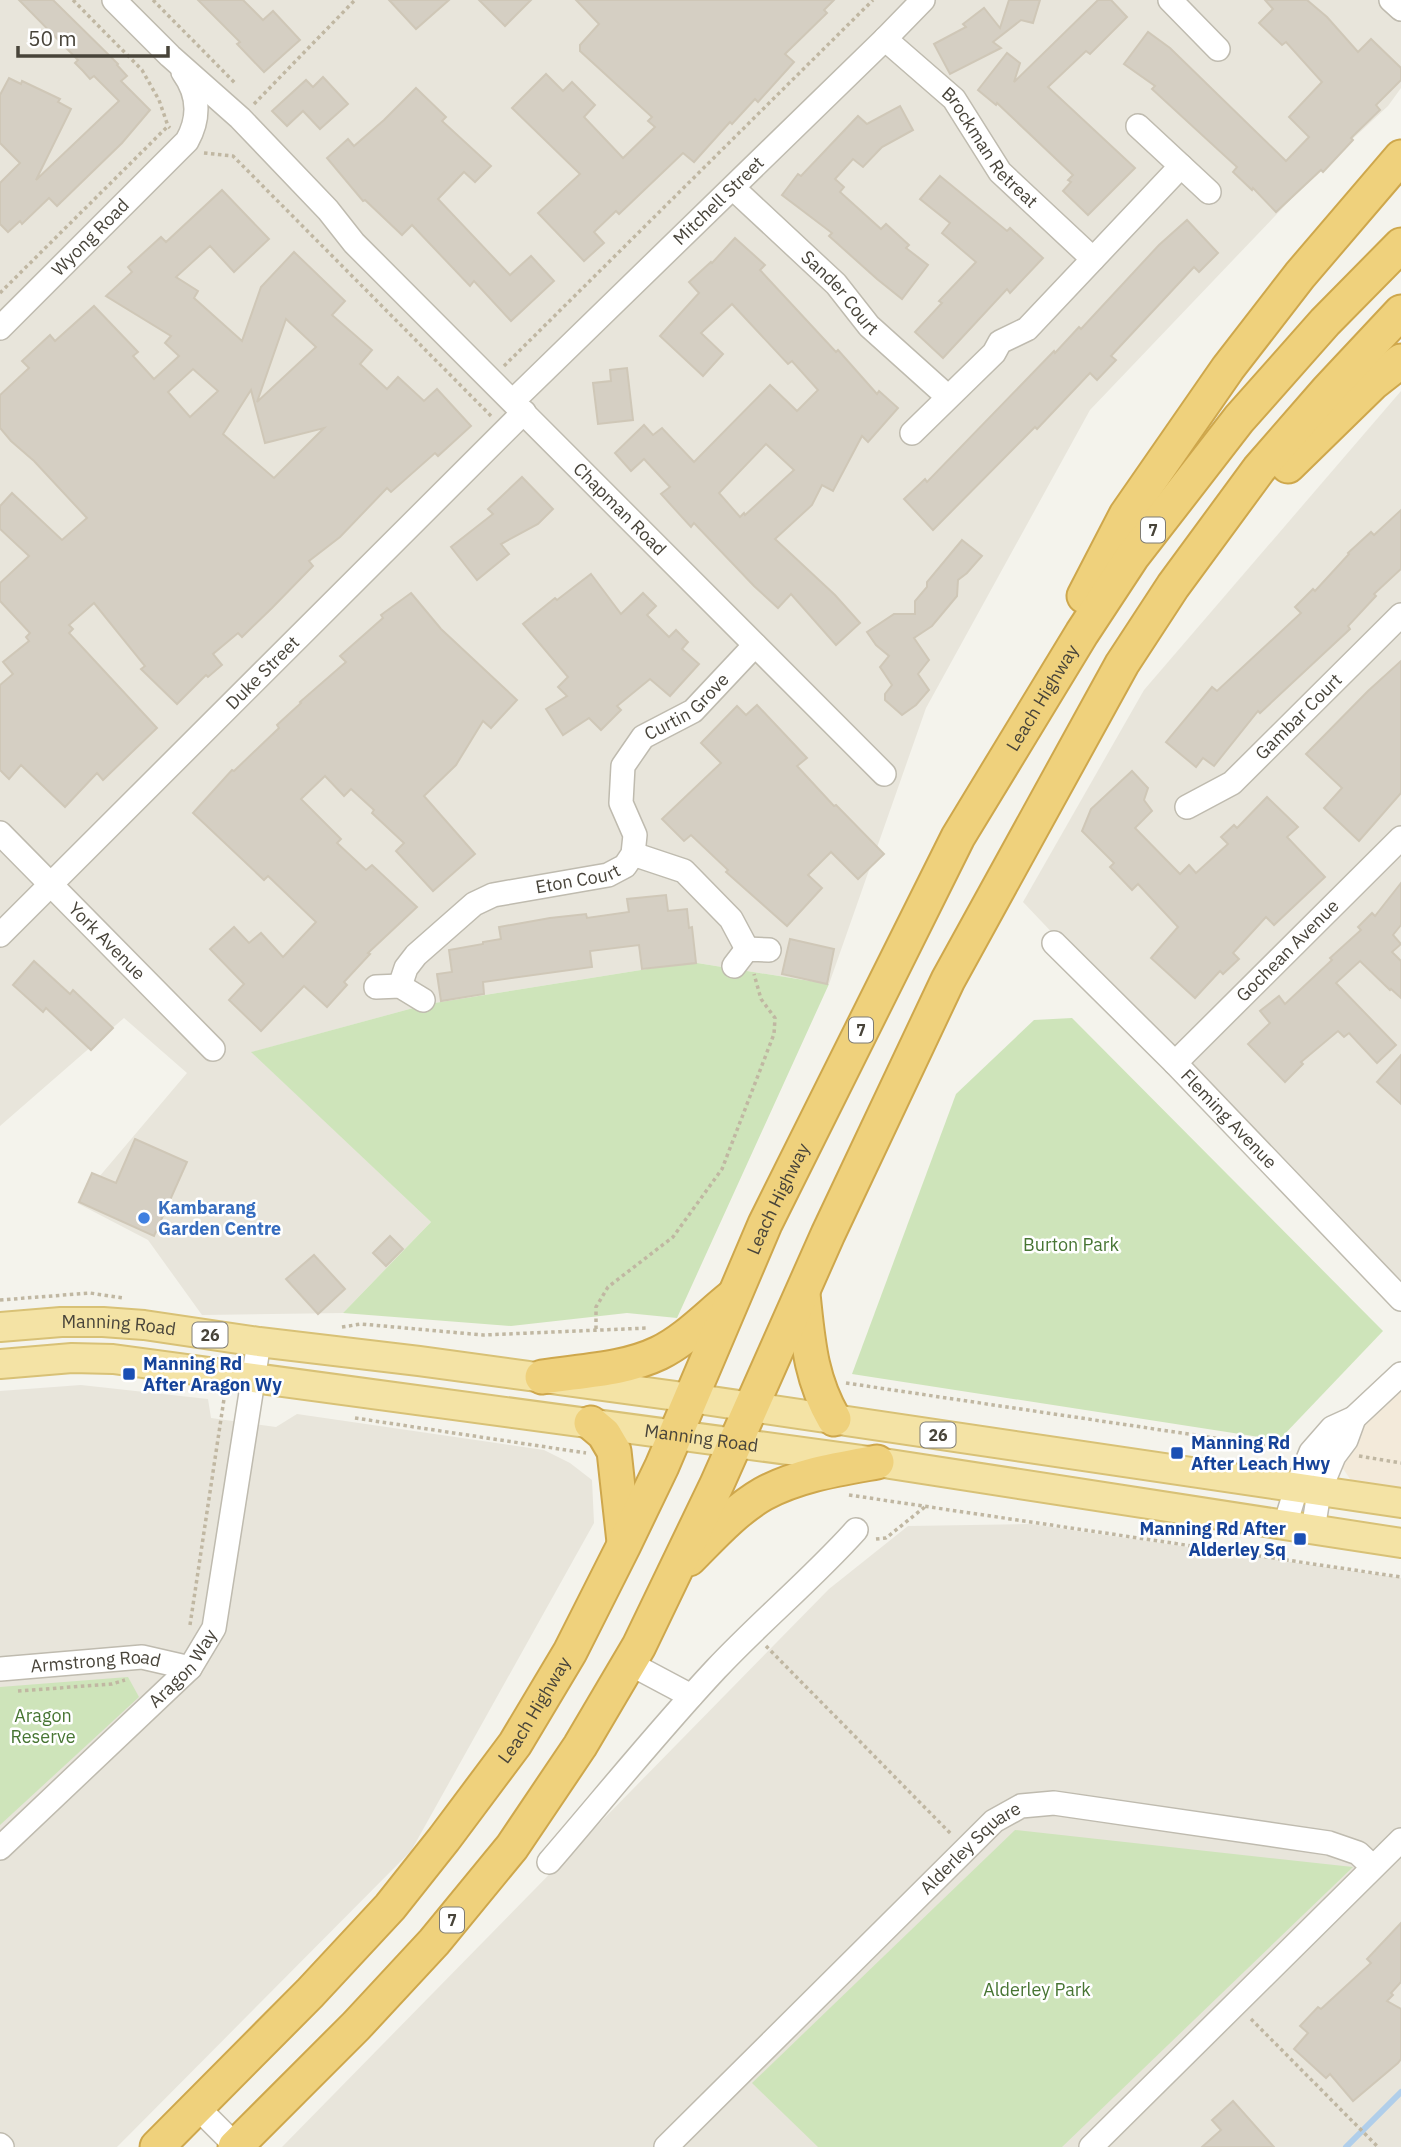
<svg xmlns="http://www.w3.org/2000/svg" width="1401" height="2147" font-family="'IBM Plex Sans',sans-serif">
	<rect width="100%" height="100%" fill="#f4f3ec"/>
	<g fill="#e8e5db">
		<polygon points="0,0 1401,0 1401,88 1388,106 1316,173 1090,410 926,708 829,984 691,962 428,1004 252,1052 431,1222 343,1313 202,1315 148,1240 77,1203 187,1073 124,1018 0,1126"/>
		<polygon points="1401,391 1401,1300 1023,902 1144,690"/>
		<polygon points="81,1385 208,1399 211,1418 276,1427 297,1414 544,1450 570,1463 592,1480 594,1523 411,1851 117,2147 0,2147 0,1391"/>
		<polygon points="1031,1524 1401,1578 1401,2147 282,2147 829,1589 908,1526"/>
	</g>
	<polygon fill="#f3eada" points="1401,1386 1401,1495 1356,1488 1342,1467 1351,1436"/>
	<g fill="#cee4ba">
		<polygon points="691,962 829,984 677,1318 627,1313 511,1326 343,1313 431,1222 251,1052 428,1004"/>
		<polygon points="1072,1018 1383,1331 1279,1440 852,1374 956,1094 1034,1020"/>
		<polygon points="128,1677 139,1697 0,1825 0,1687"/>
		<polygon points="1015,1830 1353,1867 1062,2147 818,2147 752,2083"/>
	</g>
	<g fill="none" stroke-linecap="round" stroke-linejoin="round">
		<polyline stroke="#b0ceea" stroke-width="6" points="1346,2147 1401,2092"/>
	</g>
	<g fill="#d5cfc3" stroke="#cfc7b7" stroke-width="2" fill-rule="evenodd">
		<polygon points="19,0 53,0 118,64 117,65 127,76 121,81 150,110 122,143 57,206 49,198 22,224 20,221 8,232 0,224 0,183 20,163 0,143 0,95 9,78 21,84 22,81 60,99 58,102 71,109 36,180 119,101 94,76 90,79 83,71 75,63 78,60"/>
		<polygon points="198,0 243,0 263,20 273,11 300,40 264,72 237,44 240,42"/>
		<polygon points="389,0 449,0 416,29"/>
		<polygon points="479,0 531,0 505,26"/>
		<polygon points="576,0 834,0 824,10 827,13 785,54 794,62 758,102 755,99 732,124 730,122 694,162 683,153 619,214 616,211 594,232 604,243 584,261 538,213 580,174 512,108 546,74 563,91 572,82 595,105 584,117 623,158 655,127 648,121 652,117 580,51 580,45 599,24"/>
		<polygon points="1009,0 1040,0 1033,23 1021,20 993,42 1001,48 950,74 934,44 966,27 963,24 984,8 1000,28"/>
		<polygon points="1098,0 1111,0 1127,17 1090,54 1086,51 1048,87 1135,168 1088,215 1063,191 1071,182 1068,180 1073,175 997,103 996,105 978,90 1007,53 1020,63 1014,82"/>
		<polygon points="1265,0 1307,0 1327,17 1358,52 1371,39 1401,68 1401,80 1376,105 1380,110 1351,138 1353,140 1323,172 1321,170 1276,212 1253,188 1252,190 1233,172 1237,167 1152,89 1155,86 1124,64 1148,32 1170,48 1286,161 1309,137 1289,117 1322,82 1286,42 1282,45 1259,23 1273,9"/>
		<polygon points="323,77 348,104 320,129 303,111 287,126 272,111 306,80 313,87"/>
		<polygon points="416,88 446,117 442,121 491,166 475,182 464,172 438,199 510,275 531,256 554,281 511,321 474,281 470,286 412,225 402,235 365,200 363,201 327,158 348,139 354,146 384,120"/>
		<polygon points="900,106 913,130 882,147 863,167 853,159 835,179 844,187 840,192 881,229 886,224 909,245 906,248 928,265 902,299 877,279 829,236 832,233 782,195 798,174 801,176 858,116 867,124"/>
		<polygon points="940,176 1007,231 1010,228 1043,258 1010,293 1007,289 943,358 915,332 942,303 939,301 976,262 942,233 950,223 920,199"/>
		<path d="M222,190L269,239L234,272L210,246L176,277L198,291L194,298L242,341L261,287L294,252L345,301L332,315L372,350L360,364L387,389L398,377L424,401L437,389L471,426L438,456L435,453L391,492L387,488L340,537L309,561L313,566L272,608L242,637L238,633L213,654L222,665L208,677L206,675L177,704L141,669L145,666L94,603L69,625L73,629L69,633L157,728L103,780L97,773L65,807L21,765L9,779L0,770V685L13,674L3,662L29,641L26,637L30,633L0,601V583L29,556L0,529V506L12,493L62,540L87,518L34,461L11,441L0,428V395L29,368L22,361L50,335L55,341L94,306L138,352L133,356L154,379L179,356L165,343L171,336L106,296L132,272L128,267L161,237L166,242ZM286,319L316,347L257,402ZM193,369L218,391L190,417L168,392ZM251,390L265,443L324,428L274,478L223,434Z"/>
		<polygon points="1187,220 1218,253 1199,272 1194,267 1111,356 1116,360 1097,380 1090,373 1037,429 1035,427 933,530 904,499 925,479 927,482 1054,351 1055,353 1079,327 1081,329 1159,245"/>
		<path d="M735,238L765,265L760,270L836,352L838,350L877,394L879,391L898,408L868,442L862,436L833,491L822,485L812,505L775,539L835,595L860,623L836,645L791,594L778,608L754,586L694,523L691,527L661,494L670,487L644,459L631,471L615,453L644,425L653,435L662,428L694,462L770,385L797,411L818,390L792,361L788,364L732,304L701,333L723,354L703,376L660,336L699,293L689,282L711,262L712,263ZM766,444L794,470L745,515L744,513L740,517L719,493Z"/>
		<polygon points="627,368 633,420 598,424 593,383 611,381 610,370"/>
		<polygon points="522,477 553,509 538,524 501,544 509,554 477,580 451,547 493,514 488,509"/>
		<polygon points="1401,510 1401,569 1374,594 1376,596 1348,626 1350,629 1260,713 1258,711 1214,766 1203,758 1196,767 1166,742 1212,687 1217,691 1301,613 1295,607 1313,589 1315,591 1349,554 1348,553 1371,532 1374,535"/>
		<polygon points="962,540 982,556 967,573 958,580 957,596 932,626 914,638 929,660 918,674 929,690 916,705 902,715 885,700 885,694 892,685 880,667 889,656 876,645 867,632 894,614 915,614 915,601 927,587 927,582"/>
		<polygon points="591,574 621,614 643,593 656,606 647,615 669,637 676,630 688,642 682,649 699,664 670,696 650,679 617,706 621,710 601,730 589,718 563,735 546,709 567,696 558,687 568,677 523,624 555,598 557,600"/>
		<polygon points="411,593 441,629 517,700 491,728 483,721 456,765 424,796 475,854 433,891 396,851 404,843 372,813 374,810 351,789 344,796 325,776 301,799 341,839 337,843 366,870 372,865 417,907 368,953 370,954 344,982 347,985 327,1007 304,986 261,1031 229,1000 244,984 210,949 234,927 249,943 261,933 283,957 316,922 268,876 264,880 193,813 232,770 234,771 279,728 277,725 301,703 300,702 346,662 340,656 383,618 381,615"/>
		<polygon points="1401,661 1401,793 1359,841 1324,808 1342,788 1306,754 1368,691"/>
		<polygon points="757,705 807,758 797,766 834,806 836,805 884,854 858,879 831,852 808,875 822,888 787,926 726,872 728,870 691,835 684,841 662,819 721,763 701,743 737,706 746,715"/>
		<polygon points="1132,771 1148,788 1144,800 1152,811 1135,828 1180,874 1189,865 1196,873 1228,844 1221,837 1234,825 1237,828 1267,797 1298,827 1287,837 1325,877 1274,925 1266,917 1233,953 1239,959 1223,974 1220,971 1195,998 1151,958 1178,927 1138,884 1132,890 1110,867 1114,863 1082,831 1091,809"/>
		<polygon points="1401,883 1401,925 1393,935 1401,944 1392,952 1401,961 1401,998 1391,989 1390,990 1360,961 1336,983 1396,1045 1377,1063 1349,1033 1344,1037 1338,1031 1301,1062 1303,1064 1285,1082 1248,1044 1270,1023 1260,1011 1279,996 1285,1004 1332,960 1330,958 1361,930 1358,927 1372,913 1375,916"/>
		<polygon points="666,895 668,911 687,909 689,928 692,927 696,963 642,969 639,945 590,951 592,967 483,982 484,994 441,1001 437,974 452,972 449,950 483,944 483,942 501,939 499,927 550,918 586,914 587,918 629,912 627,899"/>
		<polygon points="790,939 834,949 827,984 782,974"/>
		<polygon points="34,961 70,994 73,990 113,1028 91,1050 46,1008 43,1012 13,985"/>
		<polygon points="1401,1055 1401,1104 1377,1082"/>
		<polygon points="135,1139 187,1162 154,1236 79,1202 92,1173 116,1183"/>
		<polygon points="390,1236 403,1249 386,1266 373,1253"/>
		<polygon points="314,1255 345,1289 318,1314 286,1279"/>
		<polygon points="1401,1923 1401,1982 1391,1993 1393,1995 1387,2001 1401,2009 1401,2059 1398,2063 1353,2101 1330,2074 1326,2078 1294,2049 1308,2033 1300,2026 1318,2007 1321,2009 1371,1963 1367,1959"/>
		<polygon points="1233,2101 1274,2147 1202,2147 1221,2130 1212,2120"/>
	</g>
	<g fill="none" stroke-linecap="round" stroke-linejoin="round">
		<g stroke="#bfbbaf" stroke-width="26">
			<g id="minor">
				<path id="s1" d="M114,0L170,56L240,118L328,210L354,243L884,774"/>
				<polyline points="1170,0 1218,49"/>
				<polyline points="1391,0 1401,9"/>
				<path id="s2" d="M885,39L954,99L1000,172L1093,259"/>
				<polyline points="1138,126 1209,192"/>
				<path id="s3" d="M733,188L836,284L869,326L948,397"/>
				<path id="s4" d="M0,328L187,141C200,118 199,94 183,72"/>
				<path id="s5" d="M513,401L885,39L923,0"/>
				<polyline points="912,433 994,353 1000,342 1027,329 1181,166"/>
				<path id="s6" d="M1187,807L1232,783L1401,615"/>
				<path id="s7" d="M0,833L213,1049"/>
				<polyline points="633,854 684,871 731,919 747,949"/>
				<path id="s8" d="M0,935L524,412"/>
				<path id="s9" d="M1054,943L1175,1063L1401,1299"/>
				<polyline points="734,966 747,949 769,950"/>
				<path id="s10" d="M400,986L406,968L416,955L474,904L493,895L608,875L625,866L633,854L635,835L621,803L623,766L643,737L693,711L755,645"/>
				<polyline points="376,987 400,986 423,1000"/>
				<path id="s11" d="M1175,1063L1401,838"/>
				<polyline points="1285,1525 1296,1489 1311,1452 1332,1428 1354,1418 1401,1374"/>
				<polyline points="1313,1530 1319,1492 1334,1456 1346,1440 1354,1418"/>
				<polyline points="629,1663 691,1696"/>
				<path id="s12" d="M0,1669L142,1657L190,1668"/>
				<path id="s13" d="M0,1848L190,1668L214,1628L259,1342"/>
				<path d="M549,1862C605,1797 658,1731 716,1669C761,1621 812,1579 856,1530"/>
				<polyline points="196,2106 237,2147"/>
				<polyline points="0,2145 2,2147"/>
				<path id="s14" d="M666,2147L994,1821L1021,1806L1054,1803L1329,1843L1358,1853L1373,1867"/>
				<polyline points="1091,2147 1401,1840"/>
			</g>
		</g>
		<g stroke="#d8c176" stroke-width="32">
			<g id="major">
				<path id="s15" d="M0,1327L61,1322H103L144,1325L259,1342L419,1361L691,1398L1401,1503"/>
				<path id="s16" d="M0,1364L72,1358L113,1359L877,1462L1401,1543"/>
			</g>
		</g>
		<g stroke="#cea74c" stroke-width="37">
			<g id="highway">
				<polyline points="1288,466 1373,383 1401,361"/>
				<polyline points="1084,596 1126,515 1228,368 1300,275 1401,157"/>
				<path d="M803,1294C808,1340 810,1378 834,1419"/>
				<path d="M542,1377C580,1371 624,1370 659,1353C686,1340 708,1316 732,1297"/>
				<polyline points="591,1423 604,1434 614,1451 624,1542"/>
				<path d="M689,1559C711,1537 735,1510 763,1494C798,1475 838,1469 877,1462"/>
				<path id="s17" d="M157,2147L310,1993L390,1907L444,1839L515,1744L570,1652L624,1545L662,1466L765,1224L958,837L1082,633L1132,557L1239,419L1325,322L1401,245"/>
				<polyline points="235,2147 356,2026 434,1942 512,1847 580,1746 639,1646 717,1484 828,1234 948,980 1122,664 1173,586 1259,469 1327,391 1401,312"/>
			</g>
		</g>
		<g stroke="#c0b7a2" stroke-width="3.5" stroke-dasharray="3.5 3.5" stroke-linecap="butt">
			<polyline points="73,0 142,70 159,100 168,126"/>
			<polyline points="153,0 235,83"/>
			<polyline points="254,104 355,0"/>
			<polyline points="204,153 233,156 491,416"/>
			<polyline points="0,293 168,126 170,128"/>
			<polyline points="504,366 873,0"/>
			<polyline points="0,1300 90,1293 123,1298"/>
			<polyline points="342,1327 361,1324 483,1335 648,1328"/>
			<polyline points="596,1329 596,1307 608,1287 673,1237 722,1169 774,1034 775,1018 761,999 754,974"/>
			<polyline points="846,1383 1289,1449"/>
			<polyline points="355,1418 586,1453"/>
			<polyline points="1359,1456 1401,1463"/>
			<polyline points="849,1495 1401,1577"/>
			<polyline points="876,1539 886,1538 926,1506"/>
			<polyline points="190,1625 224,1399"/>
			<polyline points="766,1646 952,1835"/>
			<polyline points="18,1691 112,1684 125,1680"/>
			<polyline points="1251,2019 1378,2147"/>
		</g>
		<use href="#minor" stroke="#fff" stroke-width="23"/>
		<use href="#major" stroke="#f4e3a5" stroke-width="28"/>
		<use href="#highway" stroke="#efd17c" stroke-width="33"/>
	</g>
	<circle fill="#3f7fe0" stroke="#fff" stroke-width="2.5" cx="144" cy="1218" r="7"/>
	<g fill="#1a4fb4" stroke="#fff" stroke-width="2.5">
		<rect x="122" y="1367" width="14" height="14" rx="3.5"/>
		<rect x="1170" y="1446" width="14" height="14" rx="3.5"/>
		<rect x="1293" y="1532" width="14" height="14" rx="3.5"/>
	</g>
	<g text-anchor="middle" stroke-width="5" stroke-linejoin="round" paint-order="stroke">
		<g fill="#fff" stroke="#7f7c75" stroke-width="2">
			<rect x="1141" y="517.5" width="24" height="25" rx="5"/>
			<rect x="849" y="1017.5" width="24" height="25" rx="5"/>
			<rect x="192.5" y="1322.5" width="35" height="25" rx="5"/>
			<rect x="920.5" y="1422.5" width="35" height="25" rx="5"/>
			<rect x="440" y="1907.5" width="24" height="25" rx="5"/>
		</g>
		<g font-size="16" font-weight="bold" fill="#48443a">
			<text x="1153" y="536">7</text>
			<text x="861" y="1036">7</text>
			<text x="210" y="1341">26</text>
			<text x="938" y="1441">26</text>
			<text x="452" y="1926">7</text>
		</g>
		<g font-size="18" fill="#48443a" stroke="#fff">
			<text dy="6" stroke="none"><textPath href="#s2" startOffset="152">Brockman Retreat</textPath></text>
			<text dy="6" stroke="none"><textPath href="#s5" startOffset="287">Mitchell Street</textPath></text>
			<text dy="6" stroke="none"><textPath href="#s4" startOffset="128">Wyong Road</textPath></text>
			<text dy="6" stroke="none"><textPath href="#s3" startOffset="150">Sander Court</textPath></text>
			<text dy="6" stroke="none"><textPath href="#s1" startOffset="718">Chapman Road</textPath></text>
			<text dy="6" stroke="none"><textPath href="#s8" startOffset="371">Duke Street</textPath></text>
			<text dy="6" stroke="none"><textPath href="#s17" startOffset="1713">Leach Highway</textPath></text>
			<text dy="6" stroke="none"><textPath href="#s10" startOffset="464">Curtin Grove</textPath></text>
			<text dy="6" stroke="none"><textPath href="#s6" startOffset="145">Gambar Court</textPath></text>
			<text dy="6" stroke="none"><textPath href="#s10" startOffset="220">Eton Court</textPath></text>
			<text dy="6" stroke="none"><textPath href="#s7" startOffset="152">York Avenue</textPath></text>
			<text dy="6" stroke="none"><textPath href="#s11" startOffset="159">Gochean Avenue</textPath></text>
			<text dy="6" stroke="none"><textPath href="#s9" startOffset="248">Fleming Avenue</textPath></text>
			<text dy="6" stroke="none"><textPath href="#s17" startOffset="1146">Leach Highway</textPath></text>
			<text dy="6" stroke="none"><textPath href="#s15" startOffset="119">Manning Road</textPath></text>
			<text dy="6" stroke="none"><textPath href="#s16" startOffset="707">Manning Road</textPath></text>
			<text dy="6" stroke="none"><textPath href="#s12" startOffset="96">Armstrong Road</textPath></text>
			<text dy="6" stroke="none"><textPath href="#s13" startOffset="257">Aragon Way</textPath></text>
			<text dy="6" stroke="none"><textPath href="#s17" startOffset="579">Leach Highway</textPath></text>
			<text dy="6" stroke="none"><textPath href="#s14" startOffset="427">Alderley Square</textPath></text>
		</g>
		<g font-size="18" font-weight="bold" fill="#366cbe" stroke="#fff" text-anchor="start">
			<text x="158" y="1214">Kambarang<tspan x="158" dy="21">Garden Centre</tspan></text>
		</g>
		<g font-size="18" fill="#477533" stroke="#fff">
			<text x="1071" y="1251">Burton Park</text>
			<text x="43" y="1722">Aragon<tspan x="43" dy="21">Reserve</tspan></text>
			<text x="1037" y="1996">Alderley Park</text>
		</g>
		<g font-size="18" font-weight="bold" fill="#164399" stroke="#fff" text-anchor="start">
			<text x="143" y="1370">Manning Rd<tspan x="143" dy="21">After Aragon Wy</tspan></text>
			<text x="1191" y="1449">Manning Rd<tspan x="1191" dy="21">After Leach Hwy</tspan></text>
			<text x="1286" y="1535" text-anchor="end">Manning Rd After<tspan x="1286" dy="21">Alderley Sq</tspan></text>
		</g>
	</g>
	<path d="M18 46v10h150v-10" fill="none" stroke="#48443a" stroke-width="3.5"/>
	<text x="28" y="46" font-size="21" fill="#48443a" stroke="#ffffff" stroke-width="5" paint-order="stroke">50 m</text>
</svg>
